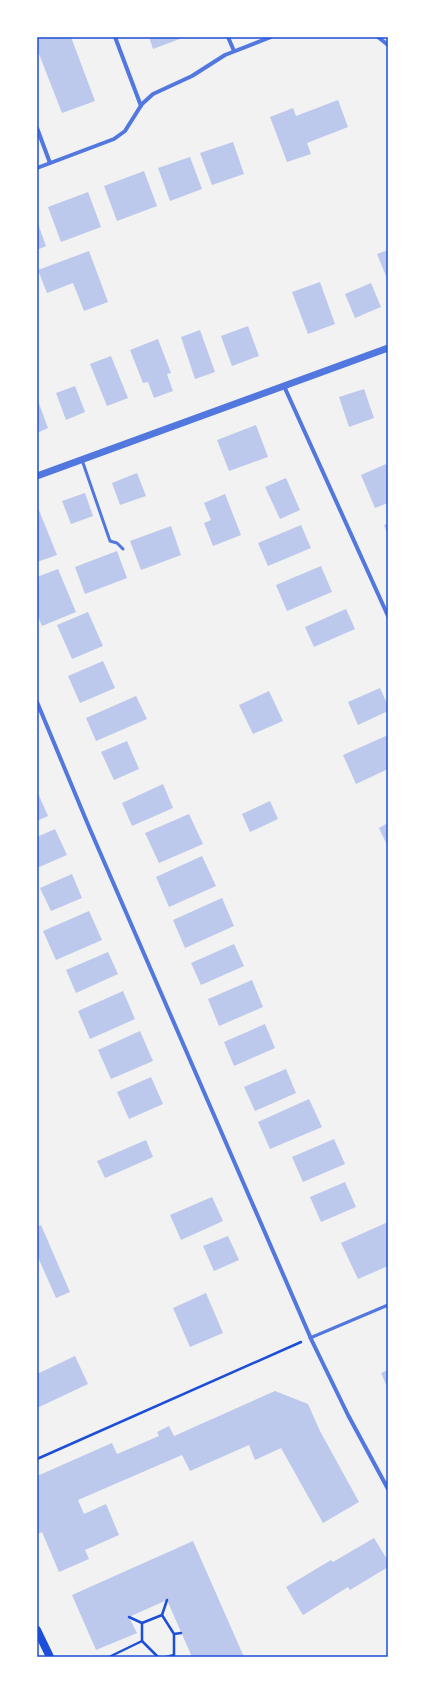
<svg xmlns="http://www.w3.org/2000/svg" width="425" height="1694" font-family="Arial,sans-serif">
	<rect width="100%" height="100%" fill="#f2f2f2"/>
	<g fill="#bdc9ec">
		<polygon points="37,37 71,37 95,101 62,113 39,54 37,52"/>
		<polygon points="149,37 185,37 153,49"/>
		<polygon points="338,100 348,127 307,143 311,154 287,162 270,117 293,108 296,116"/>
		<polygon points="233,142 244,174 212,185 200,153"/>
		<polygon points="190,157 202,189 170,201 158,168"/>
		<polygon points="144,171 157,206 117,221 104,186"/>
		<polygon points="88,192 101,227 61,242 48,207"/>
		<polygon points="37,221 46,246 37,250"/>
		<polygon points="388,250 388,281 377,254"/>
		<polygon points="89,251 108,302 84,311 73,283 47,293 38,270"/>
		<polygon points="320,282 335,324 308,334 292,292"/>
		<polygon points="371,283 381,307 355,318 345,294"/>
		<polygon points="248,326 259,356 232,366 221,336"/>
		<polygon points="200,330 215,372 195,379 181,337"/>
		<polygon points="158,339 171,373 167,374 173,391 154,398 148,382 143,383 130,350"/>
		<polygon points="111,356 128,398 107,406 90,364"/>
		<polygon points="75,386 85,412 66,420 56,393"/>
		<polygon points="364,389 374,418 349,427 339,397"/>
		<polygon points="37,398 48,428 37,433"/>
		<polygon points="256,425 268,457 229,471 217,440"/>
		<polygon points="386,464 388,469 388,503 375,508 361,475"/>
		<polygon points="137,473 146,496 120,505 112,483"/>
		<polygon points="286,478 300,510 280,519 265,487"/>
		<polygon points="85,493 93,516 71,524 62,501"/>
		<polygon points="225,494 241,535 213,546 204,523 211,520 204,503"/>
		<polygon points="38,508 57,555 37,562 37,509"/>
		<polygon points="388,523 388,535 384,525"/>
		<polygon points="301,525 311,548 268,566 258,543"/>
		<polygon points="171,526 181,555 141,570 130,541"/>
		<polygon points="117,551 127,578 85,594 75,567"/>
		<polygon points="321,566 332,592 287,611 276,585"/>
		<polygon points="58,569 76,612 42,626 37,614 37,577"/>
		<polygon points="346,609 355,629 314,647 305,627"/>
		<polygon points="88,612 103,646 72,659 57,625"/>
		<polygon points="103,661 115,688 80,703 68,676"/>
		<polygon points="380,688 388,706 388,711 358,725 348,702"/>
		<polygon points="269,691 283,721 253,734 239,705"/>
		<polygon points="136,696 147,719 96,741 86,718"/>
		<polygon points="388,735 388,769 356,784 343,755"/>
		<polygon points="127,741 139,769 114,780 101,752"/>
		<polygon points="163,784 173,808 132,826 122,803"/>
		<polygon points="37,791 48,816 37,821"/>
		<polygon points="270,801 278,819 250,832 242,814"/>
		<polygon points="189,814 203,844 159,863 145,833"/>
		<polygon points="388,823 388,847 379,828"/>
		<polygon points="55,829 67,855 37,868 37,837"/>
		<polygon points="202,856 216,886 169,907 156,877"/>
		<polygon points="72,874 82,898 51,911 40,888"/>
		<polygon points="222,898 234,926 185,948 173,920"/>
		<polygon points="89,911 102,940 56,960 43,931"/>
		<polygon points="234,944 244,966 201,985 191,963"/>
		<polygon points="108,952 118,974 76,993 66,970"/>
		<polygon points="252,980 263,1007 219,1026 208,999"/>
		<polygon points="123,991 135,1019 90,1039 78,1011"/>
		<polygon points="265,1024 275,1048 234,1066 224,1042"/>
		<polygon points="140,1031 153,1061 111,1079 98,1050"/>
		<polygon points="286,1069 296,1093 255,1111 244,1087"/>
		<polygon points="151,1077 163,1104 129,1119 117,1092"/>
		<polygon points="309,1099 322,1127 270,1149 258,1122"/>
		<polygon points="334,1139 345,1164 303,1182 292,1157"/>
		<polygon points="146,1140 153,1157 105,1178 97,1161"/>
		<polygon points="345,1182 356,1207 321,1222 310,1197"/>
		<polygon points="212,1197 223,1221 181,1240 170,1215"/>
		<polygon points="388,1222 388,1266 358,1279 341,1243"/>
		<polygon points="41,1225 70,1292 56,1298 37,1255 37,1227"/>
		<polygon points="228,1236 239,1260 214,1271 203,1246"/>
		<polygon points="206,1293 223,1333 190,1347 173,1308"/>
		<polygon points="75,1356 88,1384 37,1408 37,1374"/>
		<polygon points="388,1370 388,1389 381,1373"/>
		<polygon points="275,1391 308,1404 320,1431 359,1502 323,1523 281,1448 255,1460 249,1445 190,1471 182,1455 78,1500 84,1514 106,1504 119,1535 85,1550 89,1559 59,1572 42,1532 37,1534 37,1476 112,1443 117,1454 159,1436 157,1432 169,1426 174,1436"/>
		<polygon points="374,1538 388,1561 388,1567 350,1590 348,1587 303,1615 286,1587 331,1560 333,1562"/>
		<polygon points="193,1541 244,1657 192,1657 167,1600 129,1617 137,1633 96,1650 72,1595"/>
	</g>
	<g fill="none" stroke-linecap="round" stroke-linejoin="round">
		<g stroke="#1d4ed8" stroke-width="2.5">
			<polyline points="37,1459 301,1342"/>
			<polyline points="162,1615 167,1600"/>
			<polyline points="129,1617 142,1623"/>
			<polyline points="174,1634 181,1633"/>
			<polyline points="109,1657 142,1641"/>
			<polyline points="158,1657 142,1641 142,1623 162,1615 174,1634 174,1655 166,1657"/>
		</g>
		<g stroke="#5277de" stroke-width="3">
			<polyline points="82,460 110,541 117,543 123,549"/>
			<polyline points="310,1338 388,1305"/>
		</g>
		<g stroke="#5277de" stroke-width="4">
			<polyline points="115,37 141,106"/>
			<polyline points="228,37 234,51"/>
			<polyline points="378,37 388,45"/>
			<polyline points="37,128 50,163"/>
			<polyline points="37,168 114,139 125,131 142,104 153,94 192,76 225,55 271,37"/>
			<polyline points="284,386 388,616"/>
			<polyline points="37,702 89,827 312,1341 348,1415 388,1489"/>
		</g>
		<polyline stroke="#5277de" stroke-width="7" points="37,476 388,348"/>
		<polyline stroke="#1d4ed8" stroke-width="8" points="37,1630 50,1657"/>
	</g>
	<rect width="425" height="1694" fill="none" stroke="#ffffff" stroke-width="76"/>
	<rect x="38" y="38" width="349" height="1618" fill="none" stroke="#1d4ed8" stroke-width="1.5"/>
</svg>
